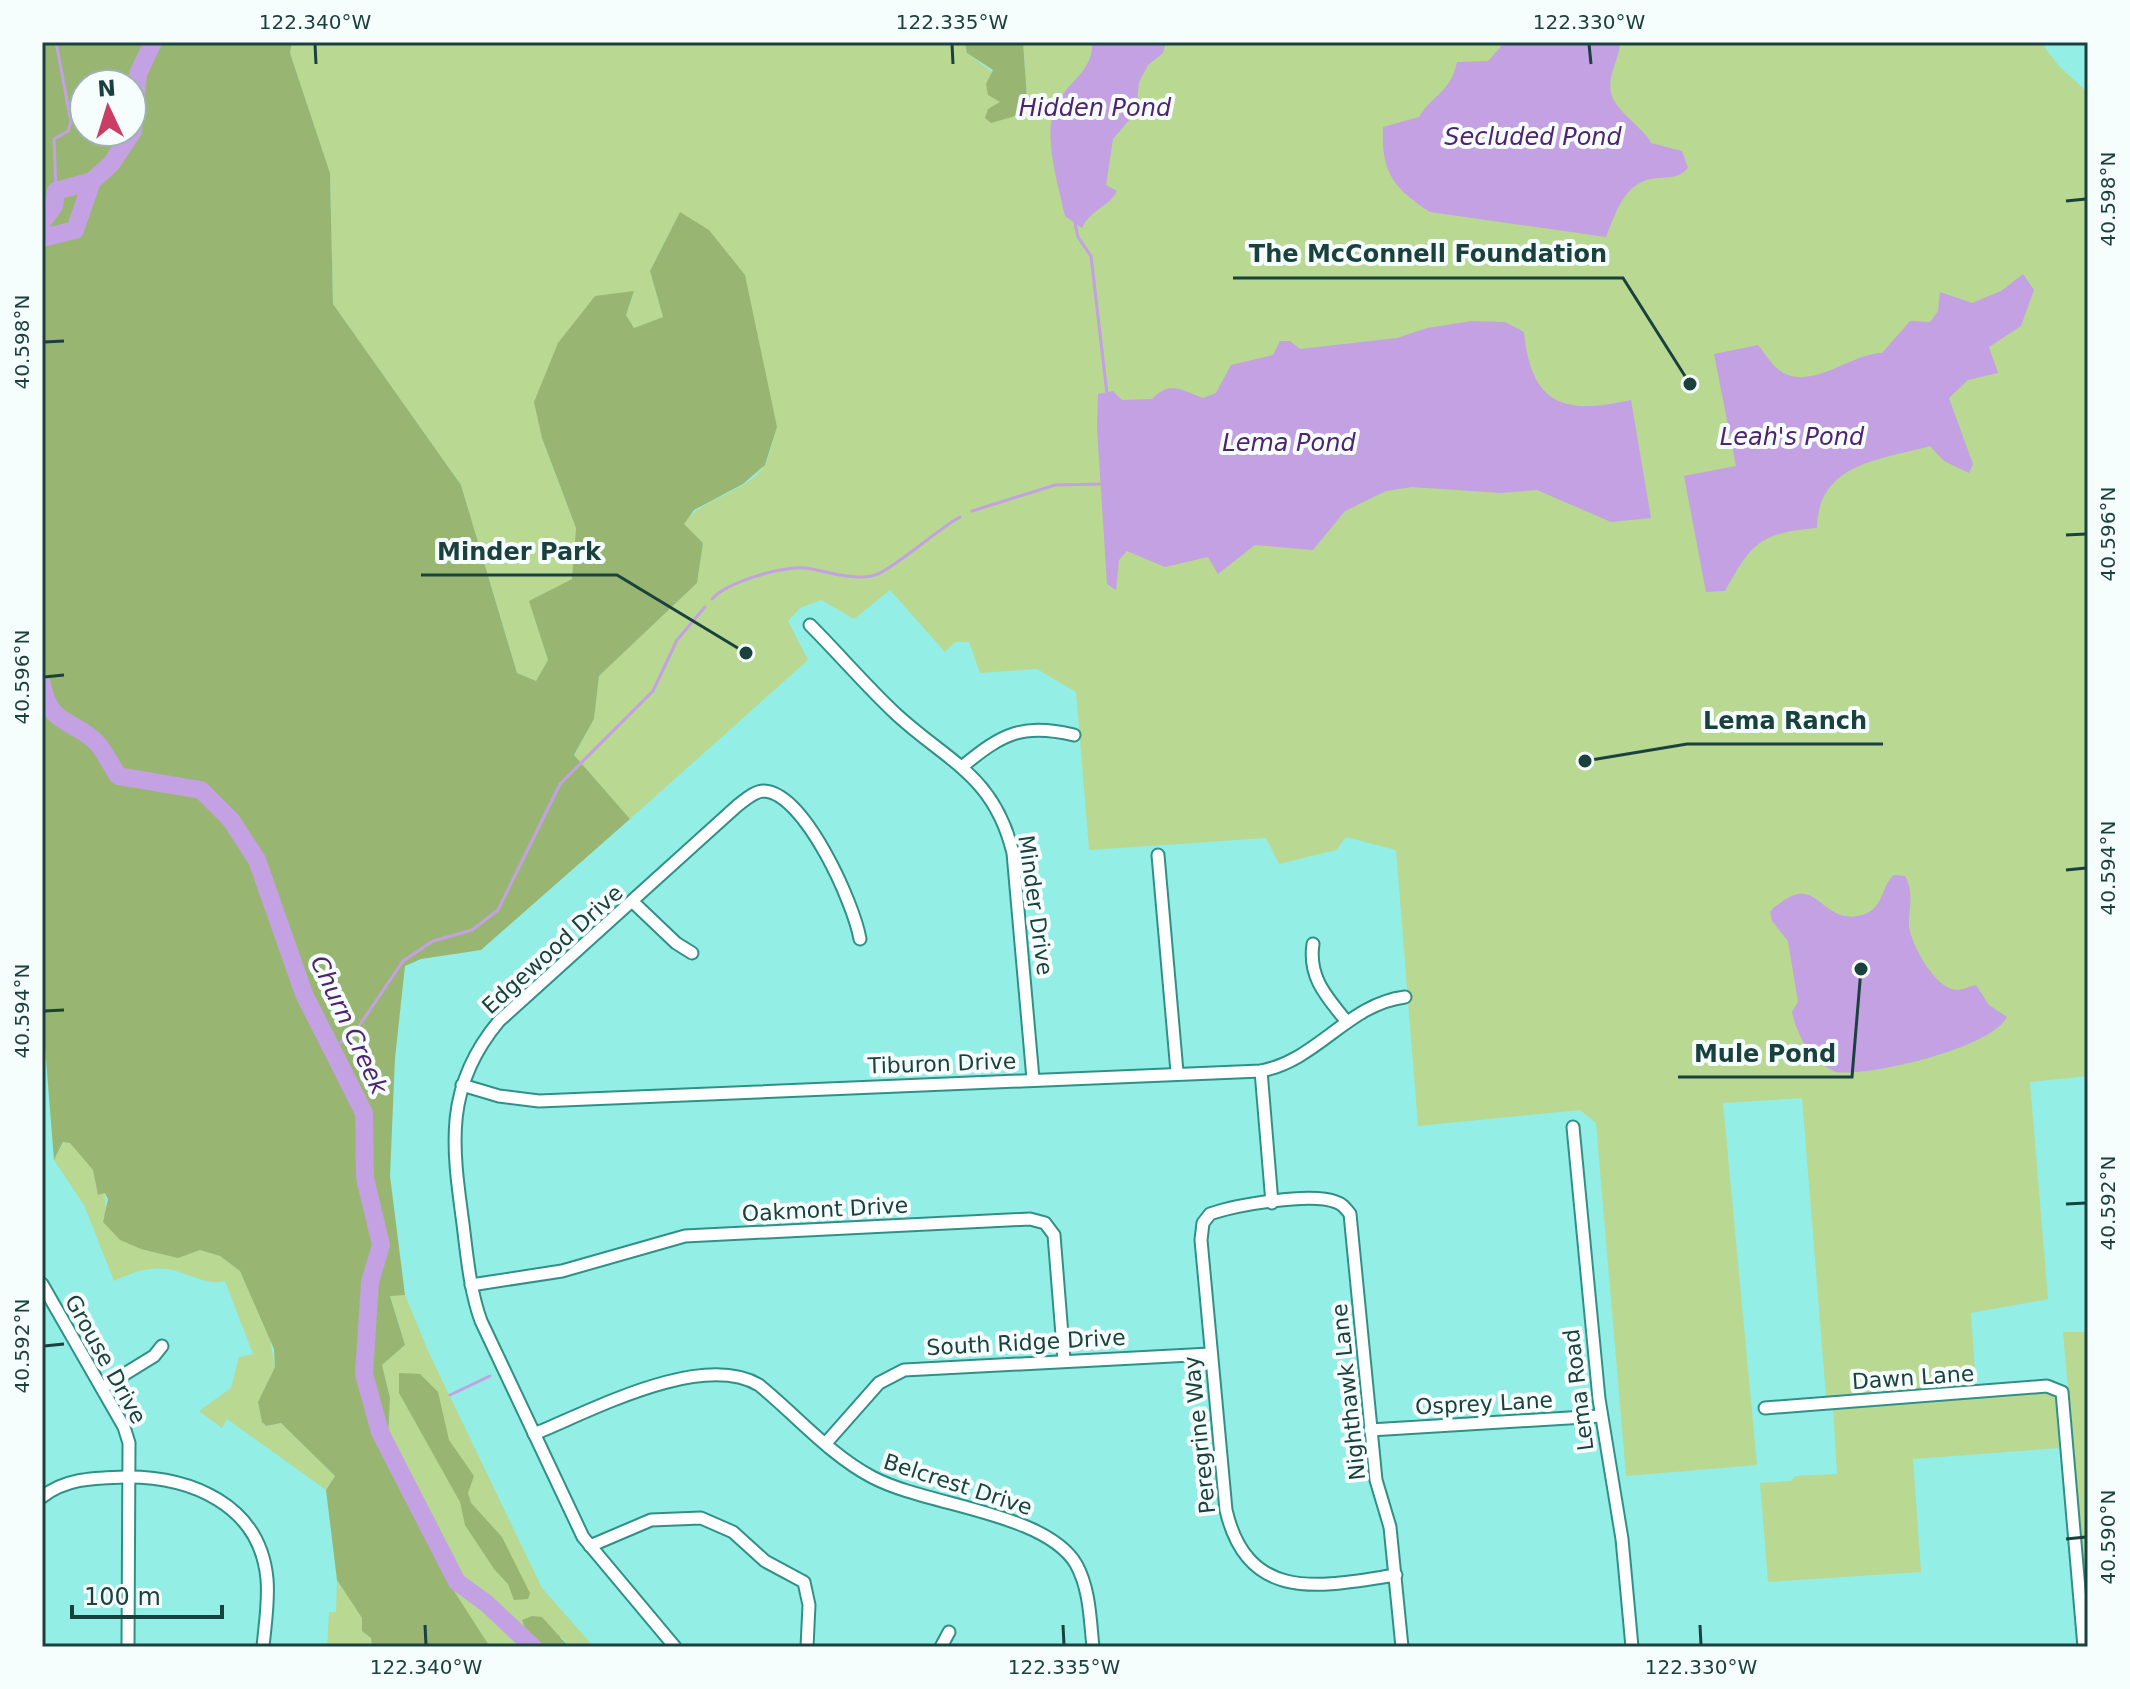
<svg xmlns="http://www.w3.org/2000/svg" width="2130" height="1689" font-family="'DejaVu Sans',sans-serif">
	<rect width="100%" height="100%" fill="#93eee5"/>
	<g fill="#b9d892">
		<path d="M292,42H966L967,53L1027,98L1023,42H2041L2058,65L2088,93V1076L2030,1082L2048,1299L1971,1313L1976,1386L1826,1396L1802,1098L1723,1103L1757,1465L1626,1476L1596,1123L1580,1110L1418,1126L1396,850L1346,837L1336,850L1279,864L1266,838L1089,850L1076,692L1037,669L980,673L969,642H955L945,652L890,590L854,619L821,600L800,608L788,621L808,660L630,819L574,756L594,719L599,676L697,583L703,543L683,524C703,496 748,493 765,464C771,454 773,438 777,427L680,212L650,271L663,317L634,328L626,315L634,292L542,438L576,528L572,579L530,601L548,660L536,681L517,673L461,485L333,304L330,173L290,53Z"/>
		<path d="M64,1142L70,1143L93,1170L99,1195L105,1193L106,1215L190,1252L200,1250L220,1256L240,1271L269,1334L275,1367L258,1402L262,1422L266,1426L281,1423L335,1476L326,1490L227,1419L222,1428L199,1411L231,1388L239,1357L253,1354L225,1281C210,1286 191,1275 176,1271C153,1265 134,1271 114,1281L84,1205L54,1160Z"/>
		<polygon points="390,1295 405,1295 429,1353 542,1588 594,1647 569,1647 563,1638 522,1620 531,1647 489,1647 445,1577 386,1455 390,1398 382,1365 405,1345"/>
		<polygon points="2063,1332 2088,1332 2088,1604 2066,1367"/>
		<polygon points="2056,1393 2060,1448 1913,1459 1921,1572 1768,1582 1760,1483 1791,1481 1795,1476 1837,1474 1833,1407"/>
		<polygon points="337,1580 362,1618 362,1631 371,1638 372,1647 327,1647 329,1612 336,1612"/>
	</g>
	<g fill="#98b671" fill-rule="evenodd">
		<path d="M42,42H292L290,53L330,173L333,304L461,485L517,673L536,681L548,660L529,601L572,579L576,528L542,438L534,402L558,343L595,296L634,291L626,315L634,328L663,317L650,271L680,212L709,230L745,275L777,427L765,465L743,484L694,510L684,524L703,543L697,583L599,676L594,719L574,755L630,819L481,950L421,959L405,966L395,1058L390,1176L405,1295L390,1296L405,1345L382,1365L390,1398L387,1456L445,1577L490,1647H372L371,1638L362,1631V1618L337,1580L326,1490L335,1476L281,1423L266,1426L262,1422L258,1402L275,1367L274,1349L240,1271L220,1256L200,1250L178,1258L141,1249L120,1240L103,1222L108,1199L105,1193L98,1195L93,1170L70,1143L63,1142L54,1160L42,1009ZM84,84H132V132H84Z"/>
		<polygon points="1023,42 1027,98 1019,115 991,123 985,118 988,109 1000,102 988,95 986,84 993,70 967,53 965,43"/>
		<polygon points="399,1373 420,1374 438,1392 449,1440 474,1476 468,1493 471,1503 502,1537 530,1593 528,1599 514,1600 508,1584 494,1569 465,1525 460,1502 399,1393"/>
		<polygon points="532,1616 542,1617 569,1647 531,1647 522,1620"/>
	</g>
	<g fill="#c3a1e3">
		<path d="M1092,42H1166L1163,53L1148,65L1139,82L1136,112L1113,139L1106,185L1117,191C1110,206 1091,209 1082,228L1065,216C1059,187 1046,147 1052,117C1057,87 1095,74 1092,42Z"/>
		<path d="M1505,42H1620C1620,59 1607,74 1611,93C1614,110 1648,132 1651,143L1682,151L1688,168C1678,178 1672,177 1659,178C1625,179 1616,212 1606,237L1430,212C1393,188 1381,172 1383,127L1419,117C1432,94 1450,94 1457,62L1488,61Z"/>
		<path d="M2023,274L2034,290L2021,326L1989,347L1998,373L1968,380L1949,398L1973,464L1969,473L1944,461L1930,446C1880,460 1818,463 1817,528C1760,533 1752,542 1725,591L1706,592L1684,476L1736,466L1714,354L1758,345C1764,352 1771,364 1779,370C1810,393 1851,353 1882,353L1910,321L1930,322L1938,311L1940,292L1972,303L2001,291Z"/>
		<path d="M1472,321L1505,322L1524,332C1531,406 1565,415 1631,400L1651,518L1611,522L1537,490L1501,493L1412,487L1386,491L1345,511L1313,550L1255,545L1218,574L1208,557L1165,567L1127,551L1119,560L1116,590L1107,584L1097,428L1098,394L1113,391L1122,400L1152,399C1171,380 1180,390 1203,398L1216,393L1231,365L1273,355L1280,341H1290L1300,349L1397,338L1427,328Z"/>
		<path d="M1894,875L1905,876C1915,894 1908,908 1909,926C1911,945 1936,990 1957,990C1963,990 1970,986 1976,985L1989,1005L2007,1017C1992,1048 1868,1077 1836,1072C1812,1063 1797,1036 1792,1012L1798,1002L1788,941L1772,921L1770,912C1774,906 1778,905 1783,901C1819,875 1823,929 1865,914C1884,907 1881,886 1894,875Z"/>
	</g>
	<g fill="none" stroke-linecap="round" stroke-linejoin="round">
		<g stroke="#c3a1e3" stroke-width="3">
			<polyline points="56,42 71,122 68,131 54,139 56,191"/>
			<polyline points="1075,223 1078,237 1091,256 1107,394"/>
			<polyline points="972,511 1055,485 1102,484"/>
			<path d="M712,599C727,582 782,566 805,568C828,571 848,580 872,576C889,573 939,528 960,517"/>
			<polyline points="332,1050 359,1026 403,961 433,941 472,930 498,910 560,784 653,691 677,640 705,607"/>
			<polyline points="450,1395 490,1376"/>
		</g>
		<g stroke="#c3a1e3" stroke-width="18">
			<polyline points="42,222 54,206 56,191 92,181"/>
			<polyline points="42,238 75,230 92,181 111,164 133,131 138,74 153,42"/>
			<path d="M42,684C50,728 75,719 97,743C105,752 111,765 118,776L201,790L231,820L257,860L304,994L364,1113L365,1178L381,1245L370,1282L364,1374L380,1432L457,1582L486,1603L533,1647"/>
		</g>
		<g stroke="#309088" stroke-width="15">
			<g id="street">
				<path d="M810,625C839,654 866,686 896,714C948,762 994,775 1013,853L1033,1079"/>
				<path d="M963,766C1003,733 1023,723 1074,735"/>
				<polyline points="1158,855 1177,1072"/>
				<polyline points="633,902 676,943 692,953"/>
				<path d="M1313,944C1308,978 1327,997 1347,1022"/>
				<polyline points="1261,1071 1272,1203"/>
				<path d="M462,1085L499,1096L539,1101L1261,1071C1318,1060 1348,1004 1405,997"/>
				<polyline points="1573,1127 1599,1399 1622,1539 1632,1647"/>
				<polyline points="42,1284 124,1427 129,1443 128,1647"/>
				<polyline points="471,1285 562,1271 685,1236 1030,1219 1045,1223 1054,1235 1064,1360"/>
				<polyline points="102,1388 154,1356 162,1346"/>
				<polyline points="1765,1408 2047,1386 2062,1392 2084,1647"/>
				<polyline points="1370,1430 1601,1416"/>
				<path d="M534,1434C591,1411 701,1351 759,1385C796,1415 830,1455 872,1477C926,1506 1045,1512 1076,1564C1090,1589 1090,1620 1093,1647"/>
				<polyline points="826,1443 879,1383 904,1370 1210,1354"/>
				<path d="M42,1497C66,1478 94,1478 124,1477C190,1476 260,1504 267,1579C269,1601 265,1625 263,1647"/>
				<polyline points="590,1546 651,1520 701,1518 733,1532 765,1561 804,1582 809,1605 807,1647"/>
				<path d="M1396,1575C1323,1586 1248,1605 1226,1510L1201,1240L1203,1223L1210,1214C1236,1205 1311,1192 1336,1202C1343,1204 1346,1209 1350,1214L1376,1480L1390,1527L1402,1647"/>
				<path d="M675,1647L583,1537L481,1321C470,1291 467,1256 463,1224C452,1144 444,1087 499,1021L737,806C745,800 754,791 764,791C805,793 854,904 860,939"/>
				<polyline points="941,1647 949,1632"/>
			</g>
		</g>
		<use href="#street" stroke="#fff" stroke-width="11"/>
	</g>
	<path fill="none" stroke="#1b413e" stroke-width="3" d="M315,44L316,64M952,44L953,64M1589,44L1591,64M2066,201L2086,199M44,342L64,341M2066,535L2086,534M44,677L64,675M2066,870L2086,868M44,1011L64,1010M2066,1204L2086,1203M44,1346L64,1344M2066,1539L2086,1537M425,1625L426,1645M1063,1625L1064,1645M1700,1625L1701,1645"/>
	<g text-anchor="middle" stroke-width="8" stroke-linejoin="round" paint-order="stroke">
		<g font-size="22" fill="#1b413e" stroke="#f6fefd">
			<text transform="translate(1036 905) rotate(82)" y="8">Minder Drive</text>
			<text transform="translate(552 949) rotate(-42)" y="8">Edgewood Drive</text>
			<text transform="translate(942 1063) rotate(-2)" y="8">Tiburon Drive</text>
			<text transform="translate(825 1209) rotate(-3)" y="8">Oakmont Drive</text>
			<text transform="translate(1026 1342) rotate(-3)" y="8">South Ridge Drive</text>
			<text transform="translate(106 1359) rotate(61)" y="8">Grouse Drive</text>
			<text transform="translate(1913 1377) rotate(-4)" y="8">Dawn Lane</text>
			<text transform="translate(1578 1390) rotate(-97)" y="8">Lema Road</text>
			<text transform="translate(1348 1392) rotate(-96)" y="8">Nighthawk Lane</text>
			<text transform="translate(1484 1403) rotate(-3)" y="8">Osprey Lane</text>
			<text transform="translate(1199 1435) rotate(-96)" y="8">Peregrine Way</text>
			<text transform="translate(958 1484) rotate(18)" y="8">Belcrest Drive</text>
		</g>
		<g font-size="24" font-style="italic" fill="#4f2370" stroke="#f6fefd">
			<text x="1095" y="116">Hidden Pond</text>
			<text x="1533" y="145">Secluded Pond</text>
			<text x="1792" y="445">Leah's Pond</text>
			<text x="1289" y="451">Lema Pond</text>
			<text transform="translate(349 1025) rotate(65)" y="8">Churn Creek</text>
		</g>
	</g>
	<path fill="none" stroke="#1b413e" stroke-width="3" d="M1690 384L1623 278H1233M746 653L617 575H421M1585 761L1687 744H1883M1861 969L1852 1077H1678"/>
	<g fill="#1b413e" stroke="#f6fefd" stroke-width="3">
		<circle cx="1690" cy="384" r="8"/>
		<circle cx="746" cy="653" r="8"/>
		<circle cx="1585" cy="761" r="8"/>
		<circle cx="1861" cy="969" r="8"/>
	</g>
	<g font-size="24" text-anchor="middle" font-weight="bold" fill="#1b413e" stroke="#f6fefd" stroke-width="8" stroke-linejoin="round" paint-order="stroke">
		<text x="1428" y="262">The McConnell Foundation</text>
		<text x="519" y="560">Minder Park</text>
		<text x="1785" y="729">Lema Ranch</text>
		<text x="1765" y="1062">Mule Pond</text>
	</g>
	<rect width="2130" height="1689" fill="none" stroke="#f6fefd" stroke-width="88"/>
	<g transform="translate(108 108) rotate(356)"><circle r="38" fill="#f6fefd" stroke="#9eb2b1" stroke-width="2"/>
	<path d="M0-6L14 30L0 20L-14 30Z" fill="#cc3d66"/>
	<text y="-12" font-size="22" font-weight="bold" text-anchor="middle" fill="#1b413e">N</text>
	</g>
	<path d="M72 1605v12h150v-12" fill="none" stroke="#1b413e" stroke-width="4"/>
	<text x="84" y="1605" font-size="24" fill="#1b413e" stroke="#f6fefd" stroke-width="6" paint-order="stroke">100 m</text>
	<rect x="44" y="44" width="2042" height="1601" fill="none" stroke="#1b413e" stroke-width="3"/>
	<g font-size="20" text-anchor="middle" fill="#1b413e">
		<text x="315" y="29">122.340°W</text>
		<text x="952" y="29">122.335°W</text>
		<text x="1589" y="29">122.330°W</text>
		<text transform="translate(2108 199) rotate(-90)" y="7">40.598°N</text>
		<text transform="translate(22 342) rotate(-90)" y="7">40.598°N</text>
		<text transform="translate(2108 534) rotate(-90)" y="7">40.596°N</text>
		<text transform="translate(22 677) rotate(-90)" y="7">40.596°N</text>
		<text transform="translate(2108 868) rotate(-90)" y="7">40.594°N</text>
		<text transform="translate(22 1011) rotate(-90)" y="7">40.594°N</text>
		<text transform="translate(2108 1203) rotate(-90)" y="7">40.592°N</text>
		<text transform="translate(22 1346) rotate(-90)" y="7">40.592°N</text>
		<text transform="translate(2108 1537) rotate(-90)" y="7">40.590°N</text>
		<text x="426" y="1674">122.340°W</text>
		<text x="1064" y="1674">122.335°W</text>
		<text x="1701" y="1674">122.330°W</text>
	</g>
</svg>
